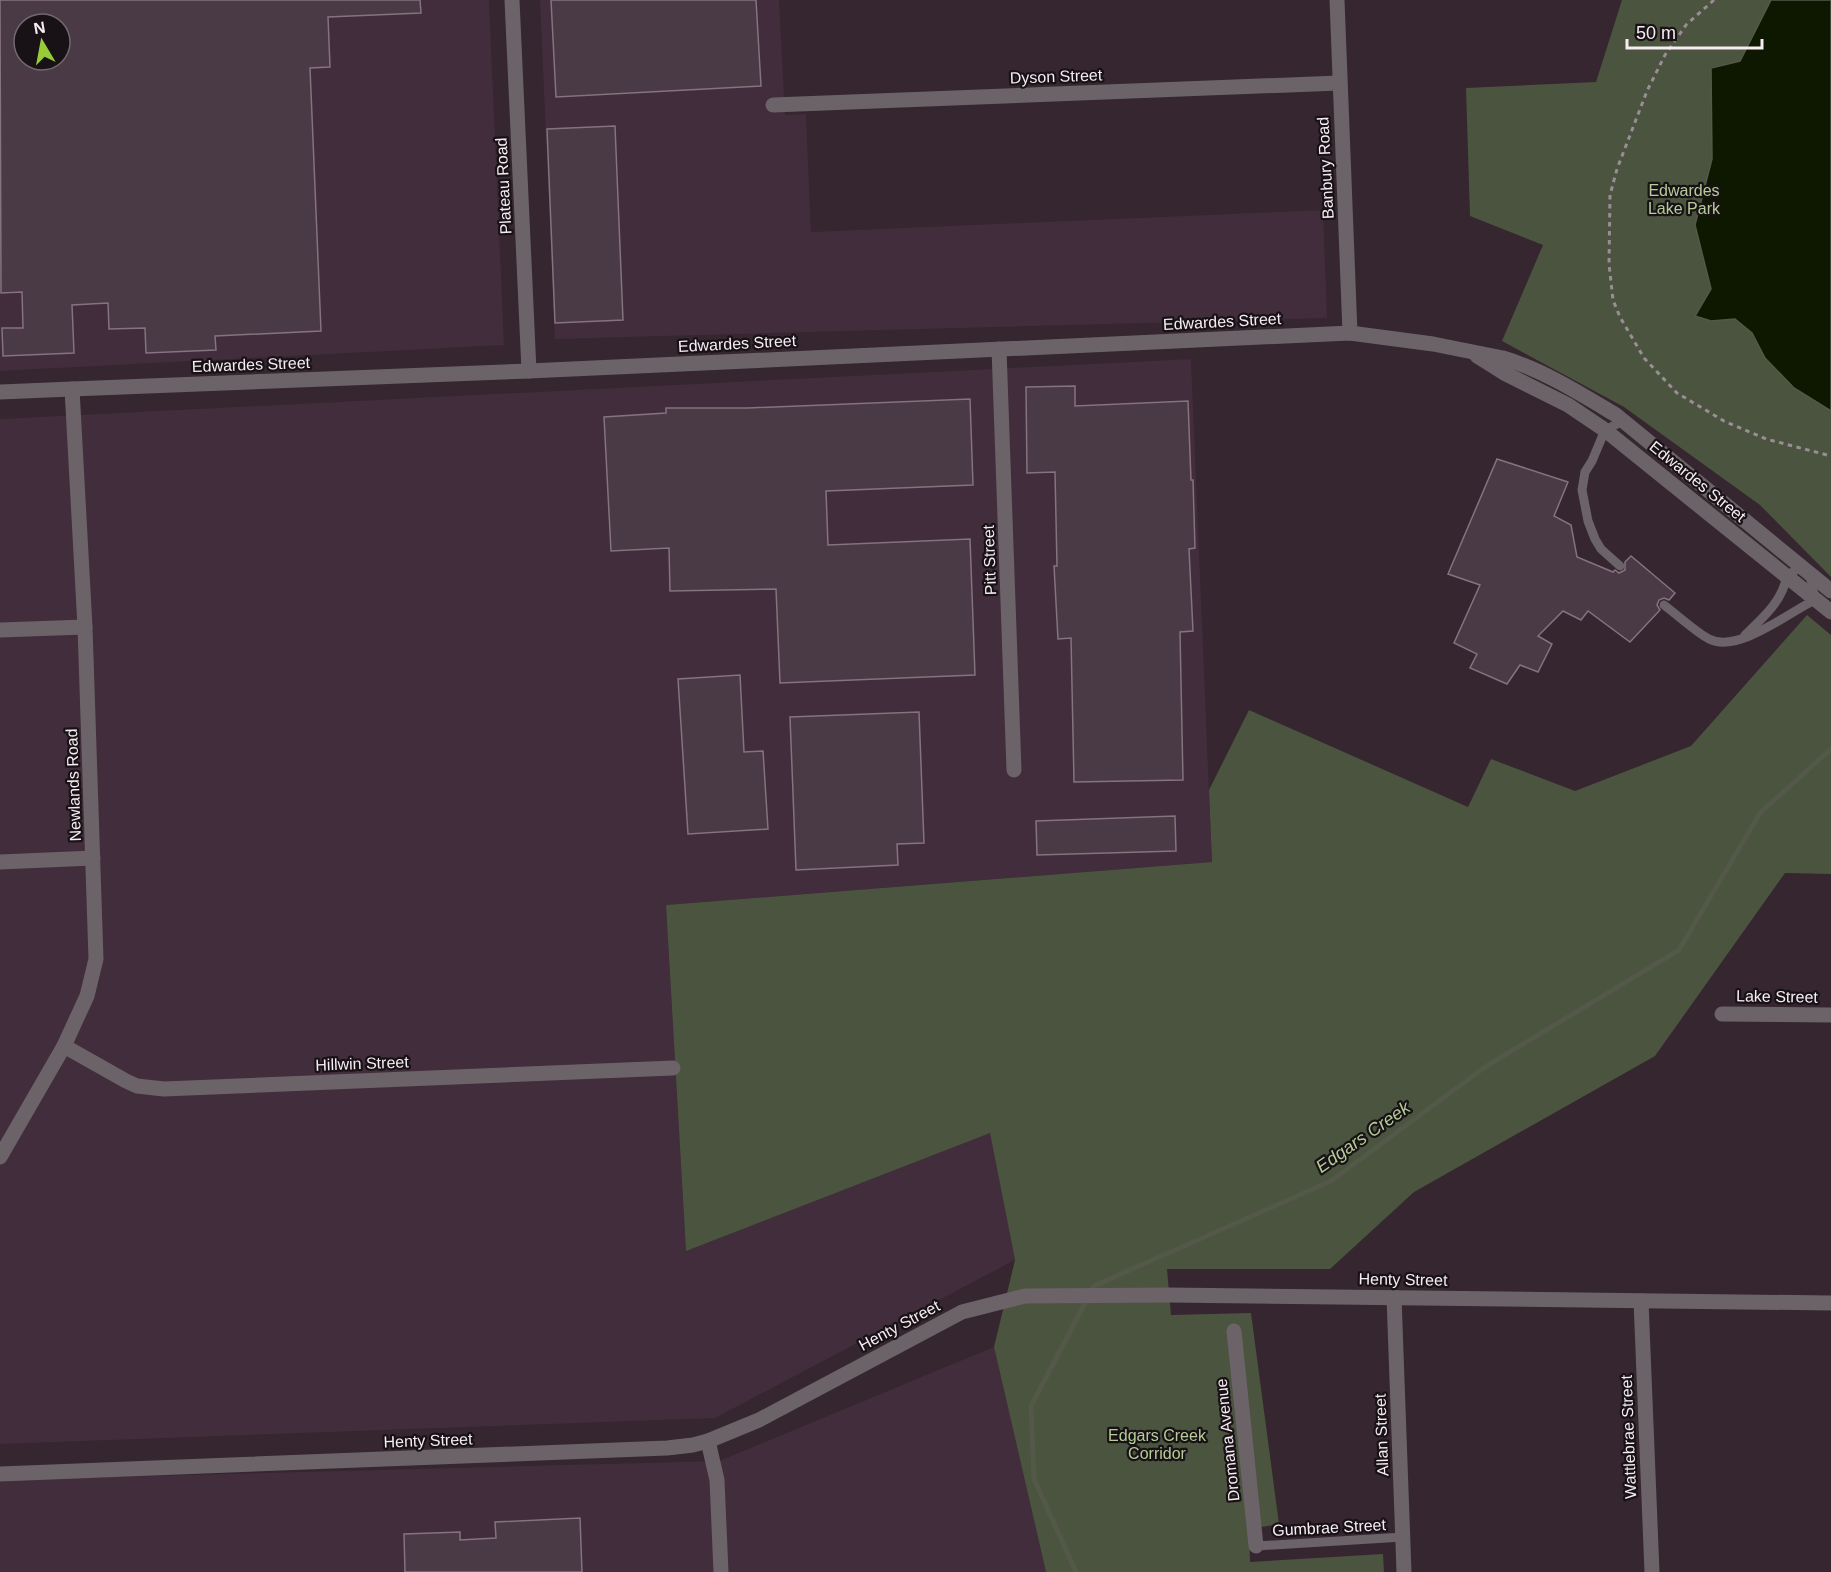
<svg xmlns="http://www.w3.org/2000/svg" width="1831" height="1572" font-family="Helvetica,sans-serif">
	<rect width="100%" height="100%" fill="#352630"/>
	<g fill="#412d3b" fill-rule="evenodd">
		<path d="M0,0H489L504,345L0,371ZM24,24H60V60H24Z"/>
		<polygon points="540,0 779,0 785,115 806,114 811,232 1323,210 1327,318 555,339"/>
		<polygon points="1191,359 1212,862 666,905 686,1250 990,1132 1015,1260 715,1418 0,1444 0,419"/>
		<polygon points="994,1347 1046,1572 0,1572 0,1480 719,1461"/>
	</g>
	<g fill="#4a543f">
		<polygon points="1622,0 1831,0 1831,577 1760,505 1624,407 1502,341 1543,245 1470,216 1466,88 1596,82"/>
		<polygon points="1807,615 1831,635 1831,874 1785,873 1655,1056 1414,1192 1330,1269 1167,1269 1171,1315 1251,1313 1279,1524 1249,1529 1250,1562 1383,1554 1384,1572 1046,1572 994,1347 1015,1260 990,1133 686,1251 666,905 1212,862 1209,790 1249,710 1468,807 1491,759 1575,791 1691,746"/>
	</g>
	<polygon fill="#0e1801" stroke="#545849" stroke-width="1.5" points="1771,0 1831,0 1831,411 1794,388 1765,358 1752,333 1735,319 1711,321 1695,316 1711,289 1695,225 1712,159 1711,68 1740,61"/>
	<g fill="none" stroke-linecap="round" stroke-linejoin="round">
		<polyline stroke="#545849" stroke-width="5" points="1076,1572 1034,1479 1031,1406 1094,1286 1331,1181 1485,1067 1679,950 1760,813 1831,749"/>
	</g>
	<g fill="#4a3a45" stroke="#85737f" stroke-width="1.5" fill-rule="evenodd">
		<path d="M0,0H420L421,13L328,17L330,67L310,68L321,331L215,336L216,350L146,353L145,328L109,329L108,303L72,305L74,353L3,356L2,328H23L22,292L1,293ZM24,24H60V60H24Z"/>
		<polygon points="551,0 756,0 761,86 556,97"/>
		<polygon points="615,126 623,320 555,323 547,129"/>
		<polygon points="1075,386 1075,406 1188,401 1191,480 1193,480 1195,548 1189,549 1193,631 1180,632 1183,780 1074,782 1071,638 1058,639 1054,566 1057,566 1055,472 1027,473 1026,387"/>
		<polygon points="970,399 973,485 826,491 828,545 970,539 975,675 780,683 776,589 670,591 669,548 611,551 604,417 666,413 666,408 748,408"/>
		<polygon points="1497,459 1568,482 1554,516 1571,525 1577,557 1613,572 1615,570 1619,573 1625,570 1625,562 1631,556 1675,593 1669,600 1664,598 1659,600 1657,605 1660,610 1630,642 1588,611 1581,620 1563,611 1538,636 1552,644 1538,672 1520,665 1507,684 1470,668 1477,654 1454,643 1480,585 1448,574"/>
		<polygon points="740,675 744,752 763,751 768,829 688,834 678,679"/>
		<polygon points="919,712 924,843 897,844 898,865 796,870 790,717"/>
		<polygon points="1175,816 1176,851 1037,855 1036,821"/>
		<polygon points="580,1518 582,1572 405,1572 404,1534 460,1532 460,1540 496,1538 495,1522"/>
	</g>
	<g fill="none" stroke-linecap="round" stroke-linejoin="round">
		<polyline stroke="#9a8d95" stroke-width="3" stroke-dasharray="4.5 4.5" stroke-linecap="butt" points="1714,0 1686,25 1665,55 1647,91 1617,169 1610,195 1609,264 1613,300 1620,317 1644,358 1677,393 1724,421 1766,439 1831,456"/>
		<g stroke="#6b6368" stroke-width="9">
			<polyline points="1620,566 1601,549 1595,539 1588,521 1582,490 1585,472 1592,461 1605,430 1623,421"/>
			<path d="M1664,605C1676,614 1697,633 1709,639C1738,654 1789,612 1815,600L1810,575"/>
			<path d="M1745,635C1764,617 1782,601 1787,576L1800,567"/>
			<polyline points="1256,1546 1403,1537"/>
		</g>
		<g stroke="#6b6368" stroke-width="15">
			<polyline points="512,0 529,371"/>
			<polyline points="773,105 1339,83"/>
			<polyline points="999,349 1014,770"/>
			<polyline points="0,392 72,389"/>
			<polyline points="0,630 85,627"/>
			<polyline points="0,862 93,858"/>
			<polyline points="1722,1014 1831,1015"/>
			<polyline points="64,1046 126,1081 137,1086 164,1089 673,1068"/>
			<polyline points="1394,1297 1404,1572"/>
			<polyline points="1641,1301 1652,1572"/>
			<polyline points="1234,1331 1256,1546"/>
			<polyline points="708,1441 717,1480 721,1572"/>
		</g>
		<g stroke="#6b6368" stroke-width="15">
			<polyline points="1337,0 1350,333"/>
			<polyline points="1477,356 1504,373 1568,405 1605,430 1831,612"/>
			<path d="M0,1157L64,1046L87,996L96,959L85,627L72,389L529,371L1350,333L1433,344L1503,358C1543,370 1581,394 1616,415L1831,591"/>
			<polyline points="0,1474 667,1448 693,1445 708,1441 759,1420 962,1312 1025,1296 1169,1295 1831,1303"/>
		</g>
	</g>
	<g text-anchor="middle" stroke-width="4.5" stroke-linejoin="round" paint-order="stroke">
		<g font-size="16" fill="#f6ecf2" stroke="#181216">
			<text transform="translate(1056 76) rotate(-2)" y="6">Dyson Street</text>
			<text transform="translate(1325 168) rotate(-93)" y="6">Banbury Road</text>
			<text transform="translate(503 186) rotate(-93)" y="6">Plateau Road</text>
			<text transform="translate(1222 321) rotate(-3)" y="6">Edwardes Street</text>
			<text transform="translate(737 343) rotate(-3)" y="6">Edwardes Street</text>
			<text transform="translate(251 364) rotate(-2)" y="6">Edwardes Street</text>
			<text transform="translate(1698 481) rotate(39)" y="6">Edwardes Street</text>
			<text transform="translate(989 560) rotate(-92)" y="6">Pitt Street</text>
			<text transform="translate(73 785) rotate(-92)" y="6">Newlands Road</text>
			<text transform="translate(1777 996) rotate(1)" y="6">Lake Street</text>
			<text transform="translate(362 1063) rotate(-2)" y="6">Hillwin Street</text>
			<text transform="translate(1403 1279) rotate(1)" y="6">Henty Street</text>
			<text transform="translate(899 1325) rotate(-28)" y="6">Henty Street</text>
			<text transform="translate(1381 1435) rotate(-92)" y="6">Allan Street</text>
			<text transform="translate(1628 1437) rotate(-92)" y="6">Wattlebrae Street</text>
			<text transform="translate(428 1440) rotate(-2)" y="6">Henty Street</text>
			<text transform="translate(1227 1440) rotate(-96)" y="6">Dromana Avenue</text>
			<text transform="translate(1329 1527) rotate(-3)" y="6">Gumbrae Street</text>
		</g>
		<g font-size="16" fill="#b5cd97" stroke="#181216">
			<text x="1684" y="196">Edwardes<tspan x="1684" dy="18">Lake Park</tspan></text>
			<text x="1157" y="1441">Edgars Creek<tspan x="1157" dy="18">Corridor</tspan></text>
		</g>
		<g font-size="18" font-style="italic" fill="#b4cc96" stroke="#181216">
			<text transform="translate(1363 1137) rotate(-35)" y="6">Edgars Creek</text>
		</g>
	</g>
	<g transform="translate(42 42) rotate(350)"><circle r="28" fill="#181216" stroke="#71696e" stroke-width="1.5"/>
	<path d="M0-4.5L10 22L0 15L-10 22Z" fill="#97cc38"/>
	<text y="-9" font-size="16" font-weight="bold" text-anchor="middle" fill="#f6ecf2">N</text>
	</g>
	<path d="M1627 39v9h135v-9" fill="none" stroke="#f6ecf2" stroke-width="3"/>
	<text x="1636" y="39" font-size="18" fill="#f6ecf2" stroke="#181216" stroke-width="4.5" paint-order="stroke">50 m</text>
</svg>
